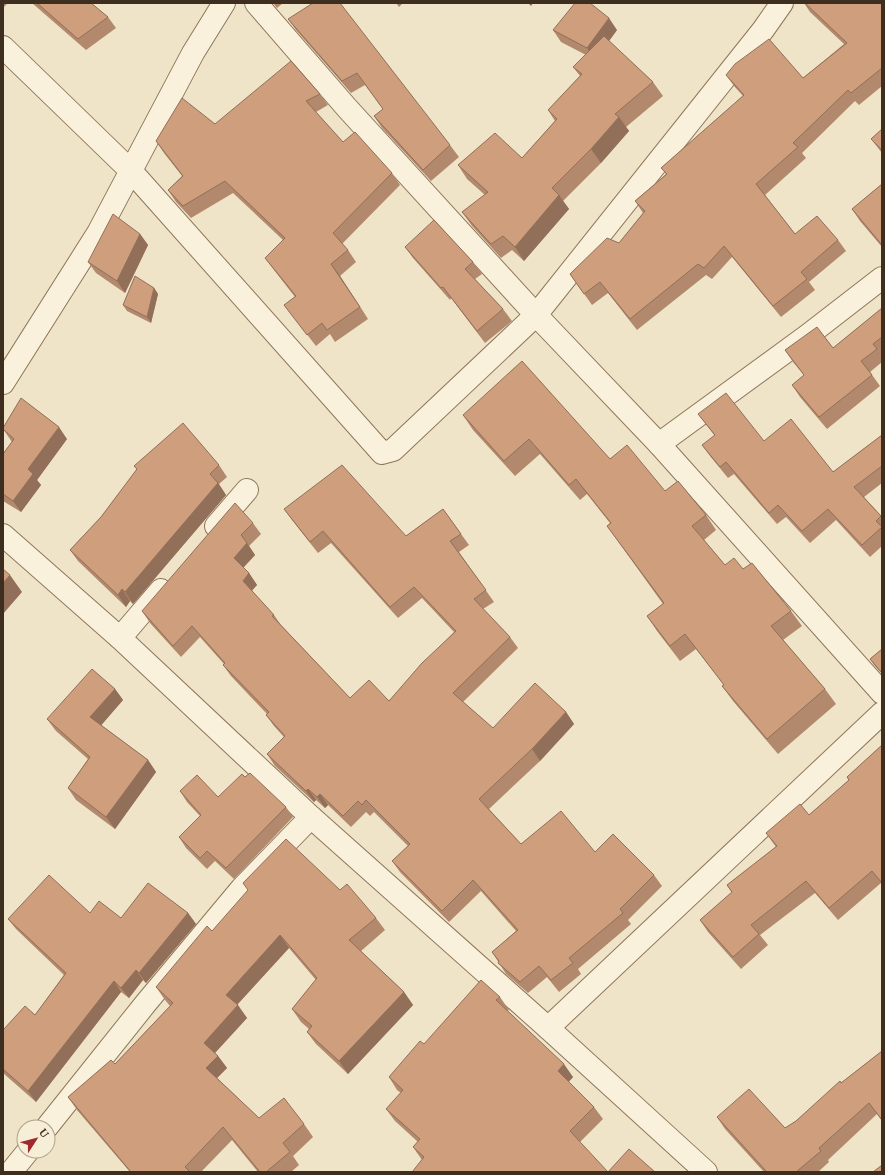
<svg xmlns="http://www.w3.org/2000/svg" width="885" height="1175" font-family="'PT Serif',serif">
	<rect width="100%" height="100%" fill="#f0e4c8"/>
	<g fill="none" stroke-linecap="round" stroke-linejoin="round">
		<g stroke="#8d765c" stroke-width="24">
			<g id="minor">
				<polyline points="256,3 347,108 536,315 659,444 882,693"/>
				<polyline points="3,47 132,172 382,453 393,450 536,315 763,30 782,3"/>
				<polyline points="3,383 98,233 193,53 224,3"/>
				<polyline points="659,444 807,336 882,278"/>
				<polyline points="216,526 247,490"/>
				<polyline points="3,535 120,638 311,817 548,1028 706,1172"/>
				<polyline points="120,638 161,590"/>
				<polyline points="548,1028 882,713"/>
				<polyline points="47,1127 146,1003 242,888 311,817"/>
				<polyline points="11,1172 28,1151"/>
			</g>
		</g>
		<use href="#minor" stroke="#faf1dc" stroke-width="22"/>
	</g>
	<g fill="#b2896c">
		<polygon points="3,3 8,3 3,8"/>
		<polygon points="32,3 91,3 108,17 116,28 86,50"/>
		<polygon points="273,3 283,3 277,8"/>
		<polygon points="396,3 403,3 399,7"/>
		<polygon points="804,3 882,3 882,86 859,105 855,101 802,153 806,158 765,195 795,234 838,240 846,251 809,282 815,290 781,317 732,257 712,279 706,275 637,330 608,293 592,305 570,274 619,243 643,213 635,201 666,174 661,168 743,96 734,86 726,75 803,78 844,44 810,12"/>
		<polygon points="288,19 450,145 459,157 431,181 382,128 374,116 383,109 365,85 351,93 296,30"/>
		<polygon points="553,30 617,30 609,41 653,82 663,96 626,127 629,131 601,163 563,201 569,209 524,261 512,250 501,258 472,226 462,212 485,195 467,179 458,165 522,158 555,121 548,110 580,76 573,67 586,55 561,42"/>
		<polygon points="320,94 328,105 316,112 343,142 392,173 400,185 342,244 348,250 356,262 340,276 368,319 335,342 330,334 316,346 284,305 295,297 274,270 265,258 283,240 233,193 191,218 176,202 168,190 182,176 164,153 156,141"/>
		<polygon points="882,129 882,153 871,139"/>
		<polygon points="882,184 882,247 860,221 852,209"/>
		<polygon points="140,234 148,245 125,293 96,273 88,262"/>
		<polygon points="405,247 473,262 482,274 475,279 503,309 512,321 485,343 451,298 450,300 413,258"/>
		<polygon points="154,288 158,294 151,323 127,311 123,305"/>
		<polygon points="882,308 882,355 881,355 882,356 882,362 870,372 880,386 827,429 800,397 792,385 804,375 793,362 785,350 833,348"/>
		<polygon points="698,414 764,441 833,472 882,435 882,483 864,497 882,517 882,546 870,557 836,520 810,543 786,517 777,524 734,474 728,478 710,456 702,445 715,436"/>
		<polygon points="463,415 610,459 665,491 706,515 716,530 704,540 725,565 743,569 791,611 802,626 783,640 825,689 836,704 778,754 733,701 722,686 724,685 696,649 680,661 657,631 647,616 663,604 607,526 610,523 587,494 580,500 540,454 515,476 473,430"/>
		<polygon points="3,429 67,439 37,480 41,485 21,512 3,501 3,454 12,442"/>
		<polygon points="219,465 227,477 219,484 226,495 133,604 130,601 126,607 78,561 70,550 101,517 137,470 134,466"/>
		<polygon points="284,509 406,536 443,509 469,545 459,552 494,602 483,609 510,637 518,648 463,702 493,728 566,712 574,724 540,761 489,809 521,844 595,852 654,875 662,886 628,920 631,924 578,969 581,974 559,992 547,977 528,993 506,974 492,952 516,931 481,891 449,922 400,872 392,861 408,846 374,812 370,816 366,812 351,827 328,805 325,808 316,800 314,802 275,766 267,754 284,737 274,726 266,715 267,714 231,676 223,665 224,664 200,637 181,657 150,623 142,611 253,523 261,534 249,546 255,555 243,568 249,573 257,585 252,591 274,615 281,625 350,698 389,701 454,632 422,598 398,618 331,543 318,553 292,520"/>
		<polygon points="882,649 882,674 874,665 870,659"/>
		<polygon points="115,689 123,700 101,725 148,760 156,772 115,829 76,800 68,788 88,759 56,731 47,719"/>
		<polygon points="882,745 882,885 881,883 838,920 815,893 760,935 768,945 741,969 708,932 700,920 732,893 727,885 776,847 766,833 809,815 849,780 847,777"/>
		<polygon points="245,777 286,807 293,817 234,879 215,861 207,869 186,848 179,837 200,816 187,802 180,791 218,797"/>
		<polygon points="340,890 376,918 385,930 361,951 404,992 413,1005 348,1074 316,1044 307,1032 309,1029 301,1022 292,1009 316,980 289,948 237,1005 247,1018 215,1053 218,1056 227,1068 217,1078 259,1118 304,1124 313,1137 293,1156 299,1165 291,1172 258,1172 232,1140 201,1172 130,1172 77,1110 68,1097 115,1064 170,1006 165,1000 156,987 212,931"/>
		<polygon points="90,913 121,918 188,913 196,924 146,983 143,980 129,998 121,992 36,1102 3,1073 3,1030 35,1015 64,975 16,929 8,919"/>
		<polygon points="500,997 509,1010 507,1011 573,1077 568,1082 594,1107 603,1119 580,1142 422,1160 413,1147 418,1142 395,1121 386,1109 401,1093 397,1090 389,1077 424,1044"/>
		<polygon points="882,1051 882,1121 877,1114 828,1160 829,1162 818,1172 764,1172 725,1129 717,1117 785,1128 796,1121 841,1083"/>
	</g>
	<g fill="#916f58">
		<polygon points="528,3 533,3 531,6"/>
		<polygon points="609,18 617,30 595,60 587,48"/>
		<polygon points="619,117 629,131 601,163 591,149"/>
		<polygon points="559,195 569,209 524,261 515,247"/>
		<polygon points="140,234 148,245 125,293 117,281"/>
		<polygon points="331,264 340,276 368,319 360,307"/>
		<polygon points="154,288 158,294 151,323 147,317"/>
		<polygon points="59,427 67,439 37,480 41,485 21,512 13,501 28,469"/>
		<polygon points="218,483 226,495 133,604 125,592"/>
		<polygon points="247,543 255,555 242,569 234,558"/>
		<polygon points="249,573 257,585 250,592 243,581"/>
		<polygon points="10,575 22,592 3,614 3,583"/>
		<polygon points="122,589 130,601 126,607 118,595"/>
		<polygon points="115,689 123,700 98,729 90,717"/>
		<polygon points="566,712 574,724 540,761 532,749"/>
		<polygon points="148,760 156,772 115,829 106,817"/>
		<polygon points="308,789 316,800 314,802 306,791"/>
		<polygon points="320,794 328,805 325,808 317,797"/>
		<polygon points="188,913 196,924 146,983 139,973"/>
		<polygon points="280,935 289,948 235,1007 226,995"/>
		<polygon points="136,970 143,980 129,998 121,988"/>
		<polygon points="114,981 121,992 36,1102 28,1091"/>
		<polygon points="404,992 413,1005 348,1074 339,1061"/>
		<polygon points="238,1005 247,1018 213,1055 204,1043"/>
		<polygon points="218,1056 227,1068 215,1080 206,1068"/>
		<polygon points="564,1064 573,1077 567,1084 558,1071"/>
	</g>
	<g fill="#cf9f7d" stroke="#916f58">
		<polygon points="37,3 91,3 108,17 78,39"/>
		<polygon points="313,3 340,3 450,145 423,170 374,116 383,109 357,73 342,81 288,19"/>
		<polygon points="575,3 590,3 609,18 587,48 553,30"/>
		<polygon points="805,3 882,3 882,68 851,93 848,90 793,143 798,147 756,184 795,234 817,216 838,240 801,272 807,279 773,306 724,246 704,268 698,264 630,319 600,282 584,294 570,274 607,238 619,243 645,211 635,201 667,174 661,168 744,95 726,75 735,64 769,39 803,78 847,43"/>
		<polygon points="604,36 653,82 615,114 619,117 591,149 552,188 559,195 515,247 503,236 491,244 462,212 488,192 458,165 495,133 522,158 557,119 548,110 582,74 573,67"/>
		<polygon points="291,61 320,94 306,101 343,142 355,132 392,173 333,233 348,250 331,264 360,307 327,330 322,323 307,335 284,305 296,296 265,258 285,238 225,181 183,206 168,190 183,176 156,141 182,98 215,124"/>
		<polygon points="882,129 882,150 871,139"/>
		<polygon points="882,184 882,245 852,209"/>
		<polygon points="113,214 140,234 117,281 88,262"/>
		<polygon points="434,220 473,262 465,269 503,309 477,331 443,287 441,288 405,247"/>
		<polygon points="135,276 154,288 147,317 123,305"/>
		<polygon points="882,308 882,337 873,344 877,349 861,361 872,375 819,417 792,385 804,375 785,350 817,327 833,348"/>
		<polygon points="522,361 610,459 627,445 665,491 678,481 706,515 692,526 725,565 734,558 743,569 752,563 791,611 771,626 825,689 767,739 722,686 724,685 685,634 670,646 647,616 664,603 607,526 611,523 576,479 569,485 529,439 504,461 463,415"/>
		<polygon points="726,393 764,441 791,419 833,472 882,435 882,466 854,487 881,516 876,521 882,527 862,545 828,509 802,531 778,505 769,513 726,462 720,467 702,445 715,435 698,414"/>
		<polygon points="21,398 59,427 28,469 33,474 13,501 3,494 3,454 14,439 3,429 3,428"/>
		<polygon points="183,423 219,465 210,474 218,483 125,592 122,589 118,595 70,550 101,517 137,469 134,466"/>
		<polygon points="342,465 406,536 443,509 461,534 450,541 486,590 474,599 510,637 453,693 493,728 535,683 566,712 532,749 479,799 521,844 561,811 595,852 613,834 654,875 620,909 623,913 569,958 573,963 551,980 539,966 520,982 498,963 499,961 492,952 518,930 473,880 442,911 392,861 410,844 366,800 362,805 358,801 343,816 320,794 317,797 308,789 306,791 267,754 285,736 266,715 269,712 223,665 225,663 192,626 173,646 142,611 235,503 253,523 241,535 247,543 234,558 249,573 243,581 274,615 272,616 350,698 369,680 389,701 422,663 456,631 414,587 390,607 323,531 310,542 284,509"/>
		<polygon points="3,569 10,575 3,583"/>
		<polygon points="882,649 882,673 870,659"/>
		<polygon points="92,669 115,689 90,717 148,760 106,817 68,788 90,757 47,719"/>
		<polygon points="882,745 882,883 872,871 829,908 806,881 751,925 759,934 733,957 700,920 732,892 727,885 777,846 766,833 800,804 809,815 849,780 847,777"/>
		<polygon points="250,773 286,807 226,868 207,851 200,858 179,837 201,815 180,791 197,775 218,797 242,774 245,777"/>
		<polygon points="286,839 340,890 347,884 376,918 349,940 404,992 339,1061 307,1032 312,1026 292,1009 317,978 280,935 226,995 238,1005 204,1043 218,1056 206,1068 259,1118 284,1098 304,1124 283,1143 290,1152 266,1172 260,1172 223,1127 185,1167 190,1172 131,1172 68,1097 111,1060 115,1064 173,1003 156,987 207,926 212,931 248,890 243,883"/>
		<polygon points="49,875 90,913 99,901 121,918 148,883 188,913 139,973 136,970 121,988 114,981 28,1091 3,1069 3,1030 25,1006 35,1015 66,973 8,919"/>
		<polygon points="481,980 500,997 496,1000 564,1064 558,1071 594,1107 570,1131 608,1172 412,1172 424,1157 413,1147 420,1139 386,1109 403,1090 389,1077 420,1041 424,1044"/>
		<polygon points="882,1051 882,1120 869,1103 819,1148 821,1151 796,1172 767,1172 717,1117 749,1089 785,1128 796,1121 840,1081 841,1083"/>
		<polygon points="629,1149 655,1172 608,1172"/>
		<polygon points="882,1165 882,1172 873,1172"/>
	</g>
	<rect width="885" height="1175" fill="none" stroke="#3d2e20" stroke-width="8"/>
	<g transform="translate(36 1139) rotate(54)"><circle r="19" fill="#f7eed8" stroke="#ada18e"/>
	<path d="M0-3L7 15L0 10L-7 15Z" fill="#9e2a2b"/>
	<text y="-6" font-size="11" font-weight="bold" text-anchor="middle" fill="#3d2e20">U</text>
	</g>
</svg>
